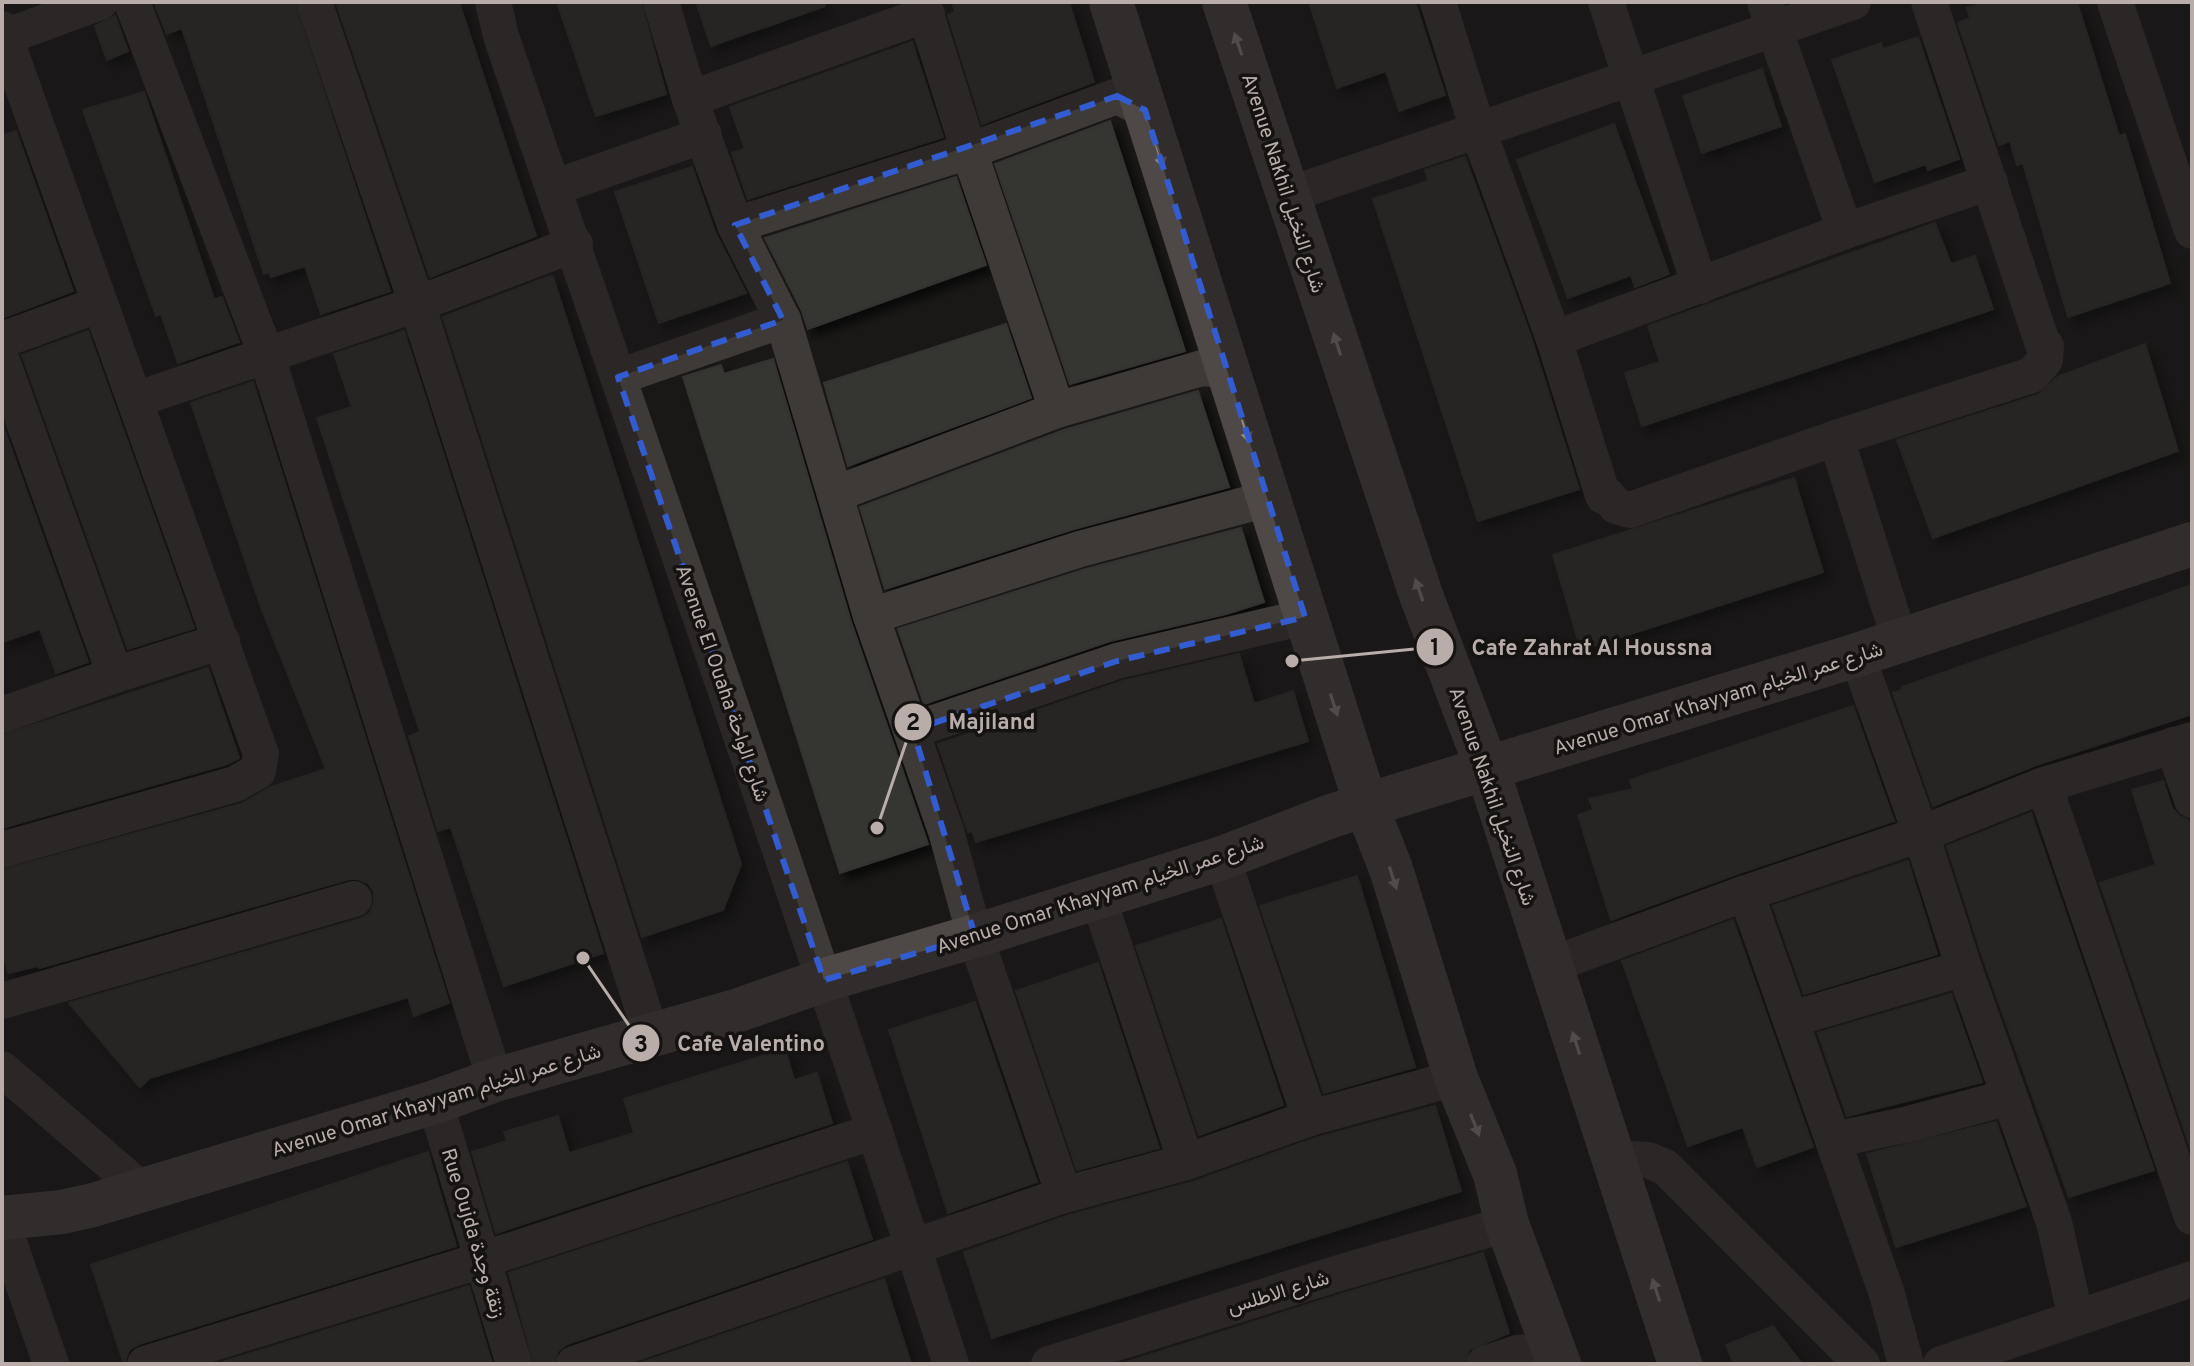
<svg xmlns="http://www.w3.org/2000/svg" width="2194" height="1366" font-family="Overpass,Vazirmatn,sans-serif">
	<defs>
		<filter id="shadow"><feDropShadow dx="7" dy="7" stdDeviation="4" flood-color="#0009"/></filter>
	</defs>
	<rect width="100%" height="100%" fill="#191817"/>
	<g fill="#353432" stroke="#353331" stroke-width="2" filter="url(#shadow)">
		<polygon points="154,2 294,2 390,291 321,314 305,266 271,277 269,272 264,274 182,28 167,34"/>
		<polygon points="336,2 459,2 536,236 430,277"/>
		<polygon points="557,2 641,2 666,94 596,116"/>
		<polygon points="696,2 824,2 825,6 711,46"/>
		<polygon points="952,2 1069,2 1094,82 982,124 948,15 955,12"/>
		<polygon points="1309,2 1415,2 1445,95 1399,111 1386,71 1337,88"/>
		<polygon points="1988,2 2077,2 2119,136 2125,134 2170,283 2068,317 2023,163 2017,165 2010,141 1999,145 1958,23 1970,18 1967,8"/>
		<polygon points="115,16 128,51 107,60 95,26"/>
		<polygon points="1918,37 1959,159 1928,170 1926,164 1875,182 1832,60 1881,43 1883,49"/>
		<polygon points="912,42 943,137 748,199 732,153 745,149 730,107"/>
		<polygon points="1762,69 1781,126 1702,153 1683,96"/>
		<polygon points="144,92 214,299 222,297 239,342 178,363 161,314 156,316 83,110"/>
		<polygon points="1110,121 1185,351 1070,384 995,164"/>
		<polygon points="1614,124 1669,274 1635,287 1631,275 1568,298 1517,160"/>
		<polygon points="16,131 73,291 2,318 2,136"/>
		<polygon points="1465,157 1530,334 1579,489 1478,521 1373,199 1428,181 1425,170"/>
		<polygon points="692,167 715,232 746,293 659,323 615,192"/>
		<polygon points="956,177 986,265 808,329 802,311 765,238"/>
		<polygon points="1935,223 1951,264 1975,256 1993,309 1642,426 1625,373 1660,362 1648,326"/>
		<polygon points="550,276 553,277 741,864 723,910 642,937 443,317"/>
		<polygon points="1006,324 1031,398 848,466 824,383"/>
		<polygon points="88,331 194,628 128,649 22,355"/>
		<polygon points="404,331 603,953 504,986 451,827 438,831 409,736 420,732 317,418 352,407 334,354"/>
		<polygon points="2145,344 2178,451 1933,538 1897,440 2038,395 2059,376"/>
		<polygon points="773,359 851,622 928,844 840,873 683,377 721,365 724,374"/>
		<polygon points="253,382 449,1003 414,1016 408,997 150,1078 140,1087 69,1003 360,919 370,913 374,903 374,892 368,883 358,879 349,879 40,968 38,966 8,973 2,949 2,870 241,804 271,787 326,769 262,610 191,403"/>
		<polygon points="1198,391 1229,487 1074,529 885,589 860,507 1064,430"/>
		<polygon points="2,423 88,662 56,673 40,629 2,642"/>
		<polygon points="1794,478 1823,572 1581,650 1553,555"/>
		<polygon points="1241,528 1264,602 1226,614 1110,641 924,704 898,629 1086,569"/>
		<polygon points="2192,585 2192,714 2036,765 1933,806 1893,693 1902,690 1902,687"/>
		<polygon points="1239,654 1254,704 1293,691 1308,741 976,842 972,831 968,832 938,744 1123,681"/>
		<polygon points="208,668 239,758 227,764 2,828 2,735"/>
		<polygon points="1853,706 1894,821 1739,873 1611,920 1578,815 1593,810 1589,799 1633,789 1630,780"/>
		<polygon points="2163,781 2172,808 2179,816 2188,820 2192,833 2192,1152 2100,883 2156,865 2132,790"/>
		<polygon points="2031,813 2154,1170 2069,1197 1984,961 1947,846"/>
		<polygon points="1908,861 1937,954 1804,994 1773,906"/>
		<polygon points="1357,876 1415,1067 1324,1093 1260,906"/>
		<polygon points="1221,919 1283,1105 1199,1135 1136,946"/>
		<polygon points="1733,920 1813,1147 1757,1167 1743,1127 1688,1146 1622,961"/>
		<polygon points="1098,963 1159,1148 1077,1170 1016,991"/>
		<polygon points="1951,994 1982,1082 1847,1116 1818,1033"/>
		<polygon points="975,1002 1037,1182 948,1213 889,1030"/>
		<polygon points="785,1049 794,1080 817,1073 832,1123 496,1233 472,1152 507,1141 504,1132 558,1116 569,1153 634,1133 624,1099"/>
		<polygon points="1435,1106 1461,1191 992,1338 964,1252 1070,1215 1193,1182 1316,1138"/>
		<polygon points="1996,1122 2026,1206 1896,1247 1867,1154"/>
		<polygon points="428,1152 456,1246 139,1344 129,1350 124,1364 91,1265"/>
		<polygon points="847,1162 872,1239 567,1344 558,1351 554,1364 534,1364 509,1273"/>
		<polygon points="1483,1253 1509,1333 1469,1350 1464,1364 1121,1364 1345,1293"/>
		<polygon points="884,1279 911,1364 638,1364"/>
		<polygon points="469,1286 492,1364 216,1364"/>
		<polygon points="1773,1326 1802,1364 1734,1364 1726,1345"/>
	</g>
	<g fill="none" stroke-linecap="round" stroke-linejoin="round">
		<g stroke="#3e3a38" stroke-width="36">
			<polyline points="132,2 267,357 495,1080"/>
			<polyline points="314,2 417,304 651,1034"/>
			<path d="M493,2L501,36C652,478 807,920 951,1364"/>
			<polyline points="661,2 690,99 735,225 783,320 871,616 946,831 975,936 1064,1195"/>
			<polyline points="922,2 969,151 1057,410"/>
			<polyline points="1438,2 1478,130 1554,339 1603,496 1608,496 1616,506 1630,510 1836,438 2032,375 2045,360 2046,346 2043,345 1929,2"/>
			<polyline points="1606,2 1700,286"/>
			<polyline points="1765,2 1845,231"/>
			<polyline points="2115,2 2192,231"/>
			<polyline points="2,29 261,754 258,771 235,784 2,850"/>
			<polyline points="2,38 100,2"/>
			<polyline points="690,99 927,14"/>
			<polyline points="553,188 704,135"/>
			<polyline points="1288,195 1853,2"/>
			<polyline points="735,225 969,151 1117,96 1145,110"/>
			<polyline points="1554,339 1845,231 1990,182"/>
			<polyline points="2,340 100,304"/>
			<polyline points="2,361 115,675"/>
			<polyline points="618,377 783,320"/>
			<polyline points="135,400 417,304 575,244"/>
			<polyline points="1836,438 1900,641"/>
			<polyline points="835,494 1057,410 1202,368 1226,370"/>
			<polyline points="871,616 1080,549 1267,499"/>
			<polyline points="1857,655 1921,834 1964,968 2054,1222 2076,1318"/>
			<polyline points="2,715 115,675 222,641"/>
			<polyline points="913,730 1117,661 1305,617"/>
			<polyline points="2173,745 2192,800"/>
			<polyline points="2044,785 2192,1217"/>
			<polyline points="1222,858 1310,1118"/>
			<polyline points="1746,893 1887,1294 1906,1364"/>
			<polyline points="1098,897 1186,1162"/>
			<polyline points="1551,965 1746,893 1921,834 2044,785 2192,740"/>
			<polyline points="2,1001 354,899"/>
			<polyline points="1792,1019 1964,968"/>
			<polyline points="2,1069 142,1190"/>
			<polyline points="435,1102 514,1364"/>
			<polyline points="1833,1140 1909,1124 2009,1097"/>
			<polyline points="1618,1171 1632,1159 1648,1160 1665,1167 1862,1364"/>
			<polyline points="2,1222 51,1364"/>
			<polyline points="145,1364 482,1260 875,1131"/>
			<polyline points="574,1364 1064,1195 1186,1162 1310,1118 1456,1078"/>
			<polyline points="1049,1364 1339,1273 1507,1224"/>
			<polyline points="1484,1364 1517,1353 1555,1350"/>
			<polyline points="1941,1364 2192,1279"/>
		</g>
		<g stroke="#4e4846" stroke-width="44">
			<polyline points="1111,2 1366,805 1391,869 1456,1078 1495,1174 1507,1224 1559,1364"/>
			<polyline points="1224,2 1421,595 1487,768 1680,1364"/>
			<polyline points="2,1218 62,1212 93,1205 435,1102 495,1080 736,1011 824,980 975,936 1222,858 1331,816 1857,655 2192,544"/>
		</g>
	</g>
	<defs><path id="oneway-solid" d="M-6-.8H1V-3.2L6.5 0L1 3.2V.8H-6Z" transform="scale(2)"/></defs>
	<g fill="#948a86">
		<use href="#oneway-solid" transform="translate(1238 44) rotate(-109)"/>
		<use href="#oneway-solid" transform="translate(1160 156) rotate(73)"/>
		<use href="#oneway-solid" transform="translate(1337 344) rotate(-108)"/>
		<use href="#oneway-solid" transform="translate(1246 431) rotate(73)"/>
		<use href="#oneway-solid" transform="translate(1419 590) rotate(-109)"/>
		<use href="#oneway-solid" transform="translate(1334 705) rotate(72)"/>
		<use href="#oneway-solid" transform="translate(1393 878) rotate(72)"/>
		<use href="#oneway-solid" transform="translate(1576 1043) rotate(-108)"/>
		<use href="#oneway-solid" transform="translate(1475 1125) rotate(68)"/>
		<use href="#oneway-solid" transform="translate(1656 1290) rotate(-108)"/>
	</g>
	<path d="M0 0H2194V1366H0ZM1117,96L1145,110L1305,617L1117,661L913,730L975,936L824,980L618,377L783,320L735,225Z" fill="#191817" fill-opacity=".55" fill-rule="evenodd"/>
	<path fill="none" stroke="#345cd1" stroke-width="6" stroke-dasharray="16 10" stroke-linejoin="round" d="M1117,96L1145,110L1305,617L1117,661L913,730L975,936L824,980L618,377L783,320L735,225Z"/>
	<g text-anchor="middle" stroke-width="7" stroke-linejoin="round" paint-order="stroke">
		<g font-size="20" fill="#b9ada9" stroke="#141312">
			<text transform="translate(1284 183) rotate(72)" y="7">Avenue Nakhil شارع النخيل</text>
			<text transform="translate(723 683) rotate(71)" y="7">Avenue El Ouaha شارع الواحة</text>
			<text transform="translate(1718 698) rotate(-17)" y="7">Avenue Omar Khayyam شارع عمر الخيام</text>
			<text transform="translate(1493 796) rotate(71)" y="7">Avenue Nakhil شارع النخيل</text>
			<text transform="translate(1100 894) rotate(-18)" y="7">Avenue Omar Khayyam شارع عمر الخيام</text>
			<text transform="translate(436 1100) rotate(-17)" y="7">Avenue Omar Khayyam شارع عمر الخيام</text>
			<text transform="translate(474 1233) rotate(73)" y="7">Rue Oujda زنقة وجدة</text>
			<text transform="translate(1278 1292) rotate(-17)" y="7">شارع الاطلس</text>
		</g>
	</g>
	<path fill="none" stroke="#b9ada9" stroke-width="3" d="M1292 661L1435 647M877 828L913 722M583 958L641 1043"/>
	<g fill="#b9ada9" stroke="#141312" stroke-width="3">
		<circle cx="1292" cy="661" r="8"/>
		<circle cx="877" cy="828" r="8"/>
		<circle cx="583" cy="958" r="8"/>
		<circle cx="1435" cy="647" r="20"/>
		<circle cx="913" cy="722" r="20"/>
		<circle cx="641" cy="1043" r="20"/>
	</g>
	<g font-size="24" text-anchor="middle" font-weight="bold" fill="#111">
		<text x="1435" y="655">1</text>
		<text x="913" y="730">2</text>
		<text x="641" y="1052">3</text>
	</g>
	<g font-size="22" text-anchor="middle" font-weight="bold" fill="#b9ada9" stroke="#141312" stroke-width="7" stroke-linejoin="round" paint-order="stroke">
		<text x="1592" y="655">Cafe Zahrat Al Houssna</text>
		<text x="992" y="729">Majiland</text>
		<text x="751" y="1051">Cafe Valentino</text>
	</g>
	<rect width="2194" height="1366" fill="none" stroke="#b9ada9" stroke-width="8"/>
</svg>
